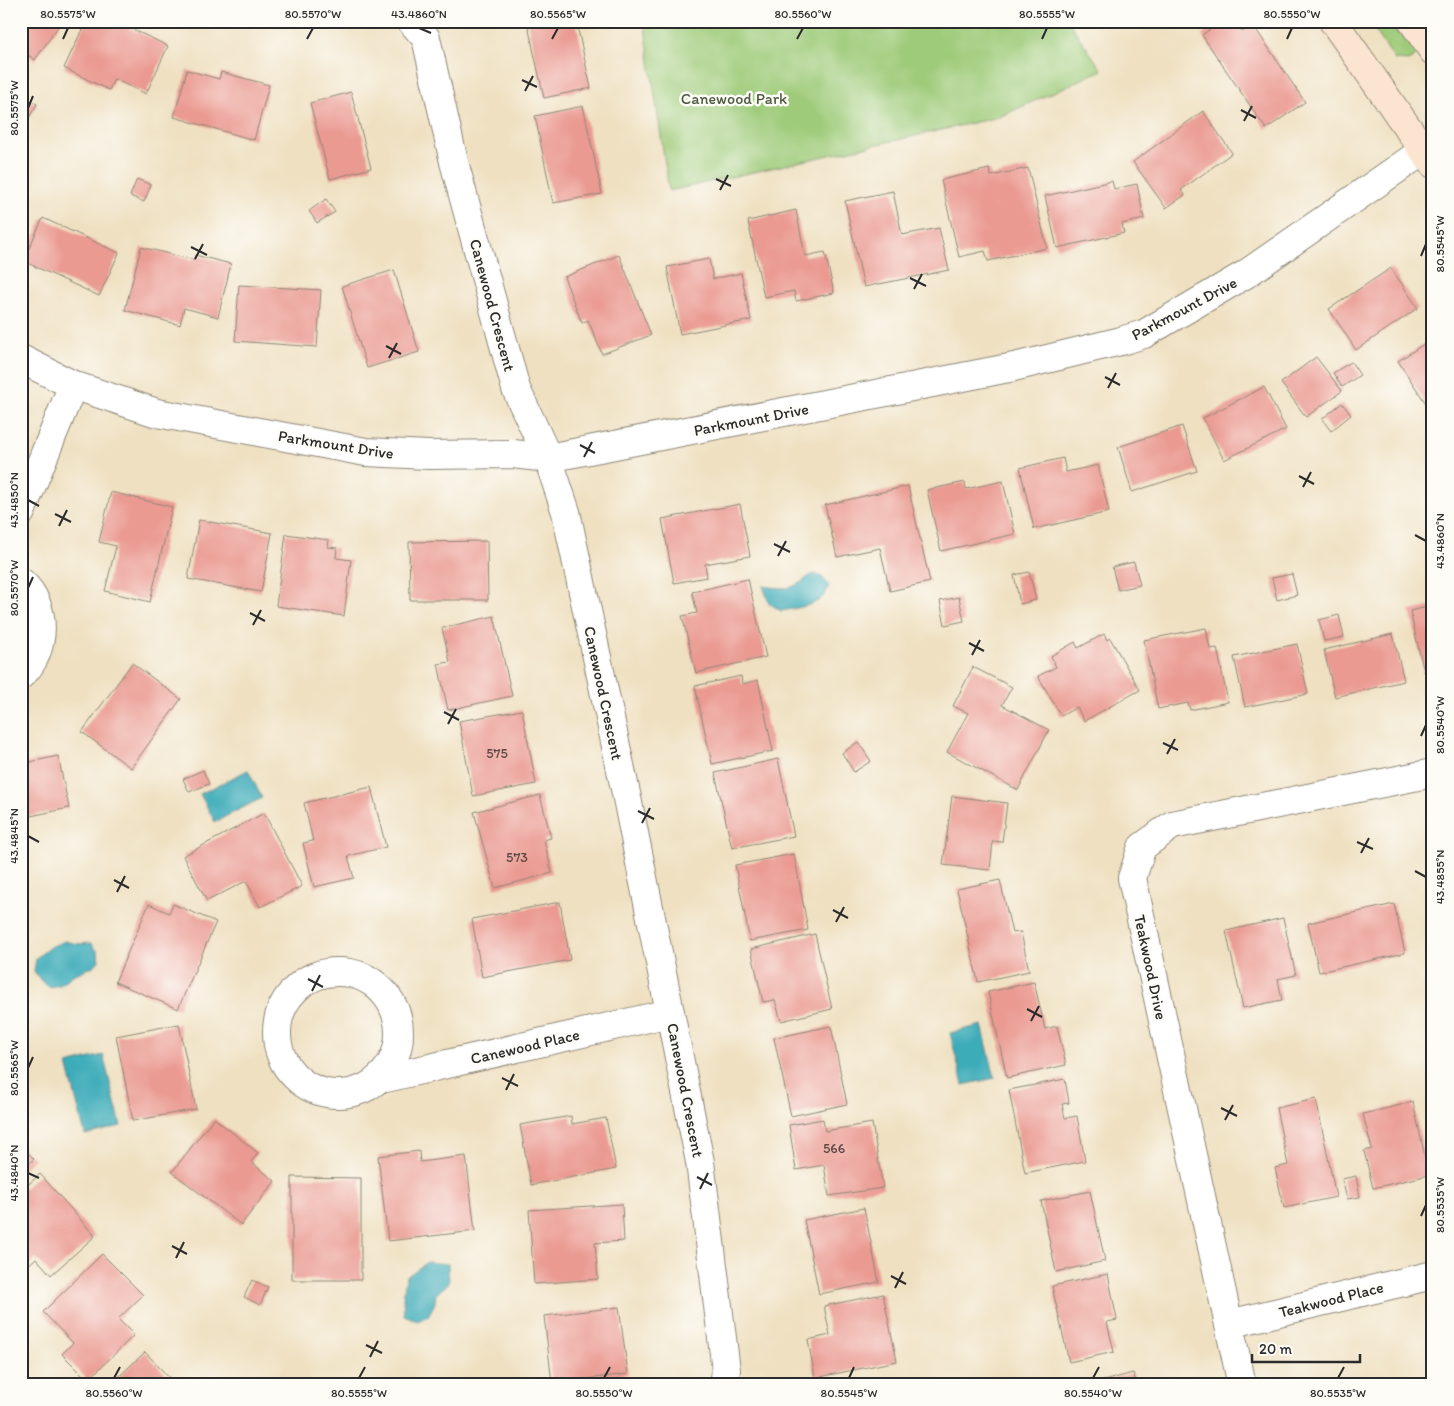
<svg xmlns="http://www.w3.org/2000/svg" width="1454" height="1406" font-family="Itim,sans-serif">
	<rect width="100%" height="100%" fill="#fdfcf7"/>
	<filter id="ink" filterUnits="userSpaceOnUse"><feTurbulence type="fractalNoise" baseFrequency=".02" numOctaves="2"/><feDisplacementMap in="SourceGraphic" scale="10" xChannelSelector="R" yChannelSelector="G"/><feConvolveMatrix kernelMatrix="1 2 1 2 8 2 1 2 1" color-interpolation-filters="sRGB"/></filter>
	<filter id="wash" filterUnits="userSpaceOnUse"><feTurbulence type="fractalNoise" baseFrequency=".0096" numOctaves="4" result="noise"/><feDisplacementMap in="SourceGraphic" scale="20" xChannelSelector="R" yChannelSelector="G"/><feGaussianBlur stdDeviation="1.12" result="paint"/><feColorMatrix in="noise" values="0 0 0 0 0 0 0 0 0 0 0 0 0 0 0 0 0 1.4 0 .05"/><feComposite in="paint" operator="in"/></filter>
	<g filter="url(#wash)">
		<rect width="100%" height="100%" fill="#efe0c1"/>
		<g fill="#9ecb79" stroke="#647b52">
			<polygon points="644,21 1068,21 1102,70 999,117 669,191"/>
			<polygon points="1369,21 1400,21 1416,45 1416,56 1409,61 1395,60"/>
		</g>
		<g fill="#3cacb9" stroke="#346c72">
			<path d="M814,574L822,577L829,586C827,589 826,594 823,597C816,606 792,609 781,611L769,603L763,586C771,587 788,590 796,585C803,582 806,577 814,574Z"/>
			<polygon points="248,770 262,798 215,822 200,794"/>
			<polygon points="65,941 77,944 91,943 98,952 99,961 92,967 73,975 60,985 49,987 41,981 34,971 36,958 50,947"/>
			<polygon points="982,1025 995,1078 963,1085 950,1033"/>
			<polygon points="103,1055 121,1126 85,1135 67,1064"/>
			<polygon points="427,1262 448,1264 449,1283 436,1294 435,1303 428,1316 418,1321 404,1315 403,1298 406,1277"/>
		</g>
		<g id="blocks">
			<g fill="#ea9a91">
				<polygon points="21,21 62,21 35,60 21,50"/>
				<polygon points="86,21 115,21 168,46 146,94 114,79 109,90 64,68"/>
				<polygon points="527,21 576,21 591,88 544,98"/>
				<polygon points="1222,21 1234,21 1242,32 1253,25 1305,102 1266,129 1202,35"/>
				<polygon points="187,70 219,79 221,72 269,85 254,140 174,117"/>
				<polygon points="351,92 371,168 330,179 310,103"/>
				<polygon points="23,97 37,104 29,118 21,114 21,100"/>
				<polygon points="583,106 602,194 553,203 535,116"/>
				<polygon points="1203,111 1232,153 1181,190 1185,195 1166,208 1133,162"/>
				<polygon points="1028,168 1047,248 988,261 985,251 959,257 941,180 989,169 991,176"/>
				<polygon points="137,179 151,185 144,202 130,196"/>
				<polygon points="1112,181 1114,189 1137,184 1144,219 1122,224 1124,233 1057,248 1045,196"/>
				<polygon points="893,191 902,235 939,228 949,270 864,287 845,201"/>
				<polygon points="326,199 335,212 317,223 309,211"/>
				<polygon points="796,210 805,256 825,252 834,293 796,301 794,291 764,297 748,221"/>
				<polygon points="43,218 119,253 99,296 23,261"/>
				<polygon points="141,247 194,260 195,255 231,264 218,317 184,308 180,325 125,310"/>
				<polygon points="619,255 651,335 602,354 588,320 582,323 564,277"/>
				<polygon points="709,259 713,279 741,273 751,320 680,334 667,267"/>
				<polygon points="1391,268 1418,308 1356,350 1329,309"/>
				<polygon points="394,270 419,352 367,368 342,286"/>
				<polygon points="239,285 321,290 317,347 235,341"/>
				<polygon points="1433,338 1433,414 1398,361"/>
				<polygon points="1316,357 1342,391 1306,417 1281,383"/>
				<polygon points="1351,362 1360,375 1342,387 1333,373"/>
				<polygon points="1264,387 1286,429 1224,460 1203,418"/>
				<polygon points="1342,403 1351,415 1331,431 1322,419"/>
				<polygon points="1182,426 1197,471 1132,492 1118,447"/>
				<polygon points="1063,458 1066,472 1098,465 1109,512 1034,529 1020,468"/>
				<polygon points="1003,481 1015,534 941,551 927,490 965,482 966,489"/>
				<polygon points="908,486 930,582 890,591 880,548 837,557 825,505"/>
				<polygon points="111,492 172,507 150,602 105,591 116,546 99,542"/>
				<polygon points="740,504 750,556 705,564 707,577 674,583 662,519"/>
				<polygon points="199,520 272,533 261,592 188,579"/>
				<polygon points="286,534 329,540 328,547 337,548 336,558 351,560 344,616 276,606"/>
				<polygon points="487,541 488,600 410,600 409,542"/>
				<polygon points="1134,562 1140,585 1118,590 1112,567"/>
				<polygon points="1029,572 1036,600 1020,604 1014,575"/>
				<polygon points="1292,574 1297,595 1277,600 1272,578"/>
				<polygon points="748,579 766,657 696,673 682,616 697,613 692,592"/>
				<polygon points="959,597 964,621 945,625 940,601"/>
				<polygon points="1433,606 1433,670 1424,672 1410,611"/>
				<polygon points="1339,615 1344,637 1324,641 1319,620"/>
				<polygon points="494,616 512,696 448,710 438,664 450,662 442,628"/>
				<polygon points="1206,628 1210,649 1217,648 1228,702 1190,710 1188,703 1158,709 1144,640"/>
				<polygon points="1104,634 1107,640 1110,638 1140,690 1084,721 1077,707 1061,716 1038,676 1056,667 1051,656 1075,642 1078,648"/>
				<polygon points="1393,634 1404,681 1335,697 1324,650"/>
				<polygon points="1297,644 1308,694 1245,707 1234,657"/>
				<polygon points="132,663 181,699 131,768 82,732"/>
				<polygon points="973,667 1012,687 1002,705 1049,730 1018,790 947,752 968,713 953,706"/>
				<polygon points="741,676 742,684 758,680 773,751 712,764 695,686"/>
				<polygon points="522,710 536,784 473,796 459,721"/>
				<polygon points="858,742 871,761 854,772 842,753"/>
				<polygon points="58,756 69,808 21,818 21,764"/>
				<polygon points="778,759 794,836 732,848 715,773"/>
				<polygon points="203,770 209,784 189,792 183,779"/>
				<polygon points="371,787 386,847 348,856 354,878 314,887 303,843 313,841 304,803"/>
				<polygon points="540,795 551,838 544,840 552,873 495,888 474,812"/>
				<polygon points="952,796 1007,803 1002,842 993,841 990,870 943,865"/>
				<polygon points="264,813 302,886 260,907 246,881 207,901 183,856"/>
				<polygon points="794,854 808,930 750,941 735,865"/>
				<polygon points="1000,880 1012,933 1021,932 1029,971 978,982 957,889"/>
				<polygon points="1433,889 1433,911 1432,911 1428,890"/>
				<polygon points="560,902 570,960 482,977 472,919"/>
				<polygon points="149,904 169,913 173,904 216,922 178,1009 115,982"/>
				<polygon points="1394,904 1405,953 1319,972 1308,923"/>
				<polygon points="1283,918 1296,975 1278,979 1282,1000 1243,1008 1226,931"/>
				<polygon points="815,934 832,1009 781,1021 775,1000 763,1002 751,949"/>
				<polygon points="1034,982 1045,1029 1057,1026 1066,1065 1007,1078 988,992"/>
				<polygon points="179,1024 196,1109 133,1121 116,1036"/>
				<polygon points="831,1026 847,1104 791,1116 774,1038"/>
				<polygon points="21,1030 28,1035 21,1043"/>
				<polygon points="1065,1079 1069,1103 1062,1104 1065,1118 1077,1116 1085,1161 1025,1173 1009,1090"/>
				<polygon points="1316,1099 1336,1197 1284,1208 1275,1168 1288,1165 1276,1108"/>
				<polygon points="1413,1102 1429,1175 1373,1188 1364,1151 1372,1149 1363,1114"/>
				<polygon points="571,1116 572,1124 606,1118 616,1169 531,1185 520,1125"/>
				<polygon points="214,1118 258,1153 251,1162 275,1181 241,1225 172,1172"/>
				<polygon points="823,1119 825,1131 872,1123 883,1188 829,1196 824,1165 796,1170 789,1125"/>
				<polygon points="21,1146 34,1159 21,1171"/>
				<polygon points="419,1151 420,1162 466,1156 475,1231 388,1241 378,1156"/>
				<polygon points="40,1174 95,1236 51,1275 36,1258 24,1269 21,1266 21,1191"/>
				<polygon points="1356,1176 1360,1197 1347,1199 1342,1179"/>
				<polygon points="292,1177 361,1178 361,1280 292,1280"/>
				<polygon points="1090,1191 1105,1261 1056,1272 1041,1201"/>
				<polygon points="622,1204 624,1241 595,1243 598,1279 534,1284 529,1210"/>
				<polygon points="864,1208 879,1282 819,1294 804,1220"/>
				<polygon points="102,1254 143,1295 118,1319 134,1335 88,1380 62,1354 73,1343 43,1312"/>
				<polygon points="1108,1274 1117,1320 1107,1322 1114,1352 1069,1362 1052,1286"/>
				<polygon points="252,1280 268,1287 260,1305 244,1297"/>
				<polygon points="883,1294 897,1361 815,1378 808,1340 830,1335 824,1306"/>
				<polygon points="619,1307 628,1374 552,1383 544,1316"/>
				<polygon points="145,1352 176,1385 110,1385"/>
				<polygon points="1133,1373 1137,1385 1092,1385 1092,1384"/>
				<polygon points="868,1379 869,1385 843,1385 843,1384"/>
			</g>
		</g>
	</g>
	<g filter="url(#ink)">
		<use href="#blocks" fill-opacity="0" stroke="#8d8676" stroke-width="1"/>
		<g fill="none" stroke-linecap="round" stroke-linejoin="round">
			<g stroke="#8d8676" stroke-width="30">
				<g id="street">
					<polyline points="411,21 426,38 454,162 516,389 548,458 566,512 627,798 700,1162 726,1370 724,1385"/>
					<polyline points="21,359 73,385 157,413 366,452 428,455 513,454 548,458 1014,367 1121,341 1144,334 1246,274 1433,144"/>
					<polyline points="21,512 73,385"/>
					<path d="M21,582C48,605 47,652 21,675"/>
					<circle cx="338" cy="1033" r="61"/>
					<polyline points="379,1078 386,1078 670,1013"/>
					<polyline points="1229,1324 1433,1275"/>
					<polyline points="1242,1385 1132,878 1142,847 1172,825 1433,773"/>
				</g>
			</g>
			<g stroke="#8d8676" stroke-width="30">
				<g id="secondary">
					<polyline points="1333,21 1433,164"/>
					<polyline points="1412,21 1433,51"/>
				</g>
			</g>
			<use href="#street" stroke="#fff" stroke-width="28"/>
			<use href="#secondary" stroke="#fce5d0" stroke-width="28"/>
		</g>
	</g>
	<path fill="none" stroke="#2b2b2b" stroke-width="2" d="M419,28L431,33M63,39L68,28M307,39L313,28M552,39L558,28M797,39L803,28M1042,39L1047,28M1287,39L1292,28M522,80L537,87M525,91L533,76M28,108L33,96M1241,110L1256,118M1244,121L1252,106M716,179L731,186M720,190L728,175M191,247L207,255M1421,256L1426,244M195,259L203,244M910,278L926,286M914,289L922,274M386,346L401,354M389,358L397,343M1105,377L1120,385M1108,388L1116,373M580,445L595,453M584,457L592,442M1299,476L1314,484M1303,487L1311,472M28,500L39,506M55,514L71,522M59,526L67,510M1415,535L1426,541M774,544L790,552M778,556L786,541M28,588L33,577M250,613L265,621M253,625L261,610M969,643L984,651M972,655L980,640M444,712L459,720M448,724L456,709M1421,736L1426,725M1163,743L1178,750M1167,754L1175,739M638,811L654,819M642,823L650,808M28,836L39,842M1357,842L1373,849M1361,853L1369,838M1415,871L1426,877M114,880L129,888M117,892L125,876M833,910L848,918M836,922L844,907M308,979L323,987M312,991L320,975M1027,1009L1042,1017M1031,1021L1039,1006M28,1068L33,1057M502,1078L518,1086M506,1090L514,1074M1221,1108L1237,1116M1225,1120L1233,1105M28,1173L39,1178M697,1177L712,1185M700,1189L708,1173M1421,1216L1426,1205M172,1246L187,1254M176,1258L184,1242M891,1276L906,1284M895,1288L903,1272M366,1345L382,1353M370,1357L378,1341M114,1378L120,1367M359,1378L365,1367M604,1378L610,1367M849,1378L854,1367M1093,1378L1099,1367M1338,1378L1344,1367"/>
	<g text-anchor="middle" stroke-width="5" stroke-linejoin="round" paint-order="stroke">
		<g font-size="14" fill="#5b4744">
			<text x="497" y="758">575</text>
			<text x="517" y="862">573</text>
			<text x="834" y="1153">566</text>
		</g>
		<g font-size="16" fill="#4e5b42" stroke="#fdfcf7">
			<text x="734" y="104">Canewood Park</text>
		</g>
		<g font-size="16" fill="#2b2b2b" stroke="#fdfcf7">
			<text transform="translate(493 305) rotate(75)" y="6">Canewood Crescent</text>
			<text transform="translate(1184 308) rotate(-28)" y="6">Parkmount Drive</text>
			<text transform="translate(751 419) rotate(-11)" y="6">Parkmount Drive</text>
			<text transform="translate(336 444) rotate(9)" y="6">Parkmount Drive</text>
			<text transform="translate(604 693) rotate(78)" y="6">Canewood Crescent</text>
			<text transform="translate(1151 967) rotate(78)" y="6">Teakwood Drive</text>
			<text transform="translate(525 1046) rotate(-13)" y="6">Canewood Place</text>
			<text transform="translate(686 1090) rotate(79)" y="6">Canewood Crescent</text>
			<text transform="translate(1331 1299) rotate(-14)" y="6">Teakwood Place</text>
		</g>
	</g>
	<rect width="1454" height="1406" fill="none" stroke="#fdfcf7" stroke-width="55"/>
	<path d="M1252 1354v8h108v-8" fill="none" stroke="#2b2b2b" stroke-width="2.5"/>
	<text x="1259" y="1354" font-size="15" fill="#2b2b2b" stroke="#fdfcf7" stroke-width="4" paint-order="stroke">20 m</text>
	<rect x="28" y="28" width="1398" height="1350" fill="none" stroke="#2b2b2b" stroke-width="2"/>
	<g font-size="12" text-anchor="middle" fill="#2b2b2b">
		<text x="68" y="18">80.5575°W</text>
		<text x="313" y="18">80.5570°W</text>
		<text x="419" y="18">43.4860°N</text>
		<text x="558" y="18">80.5565°W</text>
		<text x="803" y="18">80.5560°W</text>
		<text x="1047" y="18">80.5555°W</text>
		<text x="1292" y="18">80.5550°W</text>
		<text transform="translate(14 108) rotate(-90)" y="4">80.5575°W</text>
		<text transform="translate(1440 244) rotate(-90)" y="4">80.5545°W</text>
		<text transform="translate(14 500) rotate(-90)" y="4">43.4850°N</text>
		<text transform="translate(1440 541) rotate(-90)" y="4">43.4860°N</text>
		<text transform="translate(14 588) rotate(-90)" y="4">80.5570°W</text>
		<text transform="translate(1440 725) rotate(-90)" y="4">80.5540°W</text>
		<text transform="translate(14 836) rotate(-90)" y="4">43.4845°N</text>
		<text transform="translate(1440 877) rotate(-90)" y="4">43.4855°N</text>
		<text transform="translate(14 1068) rotate(-90)" y="4">80.5565°W</text>
		<text transform="translate(14 1173) rotate(-90)" y="4">43.4840°N</text>
		<text transform="translate(1440 1205) rotate(-90)" y="4">80.5535°W</text>
		<text x="114" y="1397">80.5560°W</text>
		<text x="359" y="1397">80.5555°W</text>
		<text x="604" y="1397">80.5550°W</text>
		<text x="849" y="1397">80.5545°W</text>
		<text x="1093" y="1397">80.5540°W</text>
		<text x="1338" y="1397">80.5535°W</text>
	</g>
</svg>
